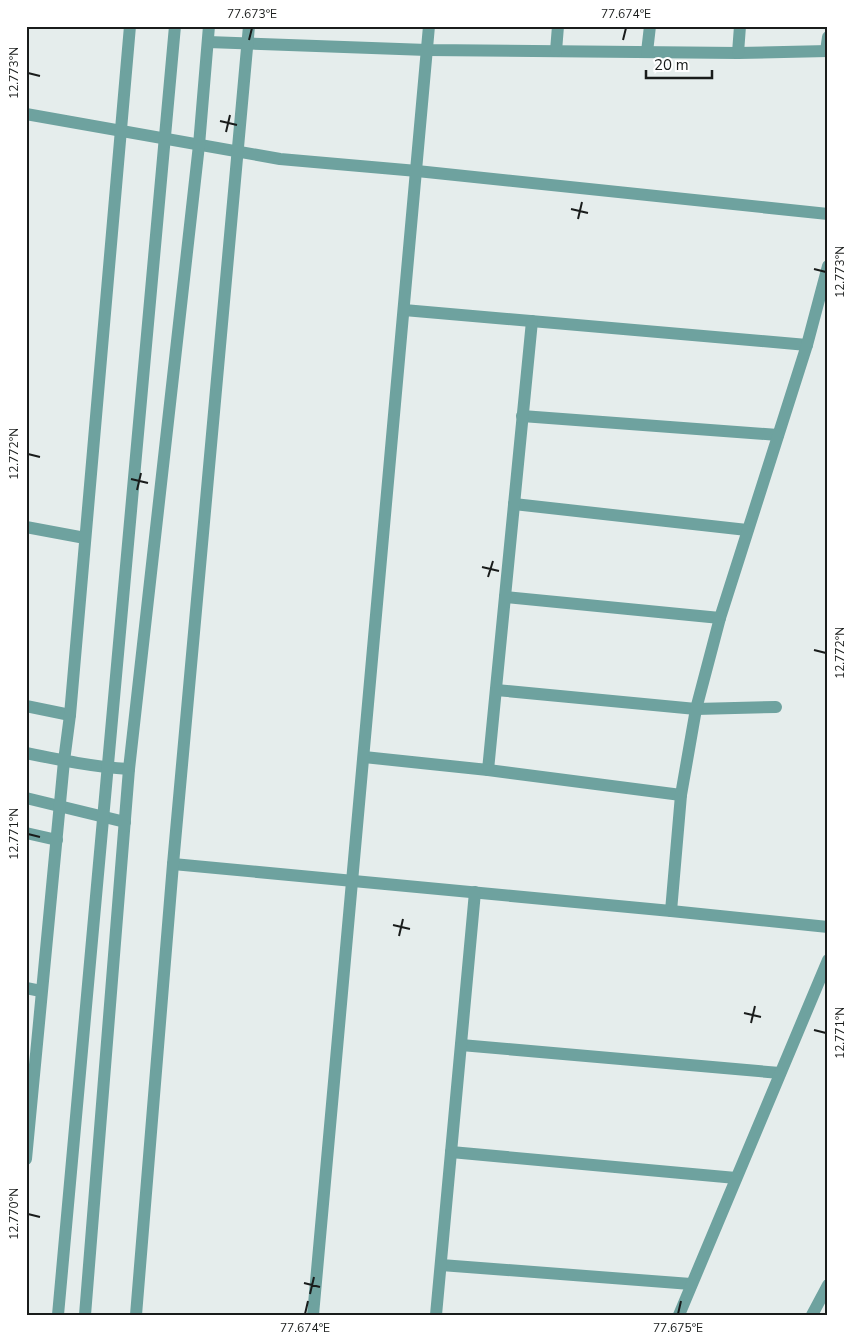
<svg xmlns="http://www.w3.org/2000/svg" width="854" height="1341" font-family="'Nunito Sans',sans-serif">
	<rect width="100%" height="100%" fill="#e5edec"/>
	<g fill="none" stroke-linecap="round" stroke-linejoin="round">
		<g stroke="#6ea29f" stroke-width="12">
			<polyline points="208,42 427,50 738,53 828,51"/>
			<polyline points="556,51 558,26"/>
			<polyline points="826,51 828,37"/>
			<polyline points="647,52 650,26"/>
			<polyline points="738,53 740,26"/>
			<polyline points="26,114 280,159 417,171 828,214"/>
			<polyline points="404,310 807,345"/>
			<polyline points="522,416 778,435"/>
			<polyline points="514,504 747,530"/>
			<polyline points="26,527 85,538"/>
			<polyline points="505,597 720,618"/>
			<polyline points="496,690 696,709 776,707"/>
			<polyline points="26,706 70,715"/>
			<path d="M26,753C60,760 94,767 129,769"/>
			<polyline points="364,757 488,770 532,321"/>
			<polyline points="488,770 681,795"/>
			<polyline points="26,798 125,822"/>
			<polyline points="26,833 57,840"/>
			<polyline points="173,864 671,911 681,795 696,709 720,618 807,345 828,266"/>
			<polyline points="671,911 828,927"/>
			<polyline points="26,988 41,991"/>
			<polyline points="461,1045 780,1073"/>
			<polyline points="451,1152 736,1178"/>
			<polyline points="26,1159 64,761 70,715 130,26"/>
			<polyline points="441,1265 691,1284"/>
			<polyline points="58,1315 175,26"/>
			<polyline points="85,1315 129,769 199,145 209,26"/>
			<polyline points="136,1315 173,864 249,26"/>
			<polyline points="313,1315 429,26"/>
			<polyline points="436,1315 475,892"/>
			<polyline points="679,1315 828,960"/>
			<polyline points="812,1315 828,1285"/>
		</g>
	</g>
	<path fill="none" stroke="#191c1b" stroke-width="2" d="M249,40L252,28M623,40L626,28M28,73L40,76M220,121L237,125M226,132L230,115M571,209L588,213M578,219L582,202M814,269L826,272M28,454L40,457M131,479L148,483M137,490L141,473M482,567L499,571M488,577L493,561M814,650L826,653M28,834L40,837M393,925L410,929M399,936L403,919M744,1013L761,1017M751,1023L755,1006M814,1030L826,1033M28,1214L40,1217M304,1283L320,1287M310,1294L314,1277M305,1314L308,1301M678,1314L681,1301"/>
	<rect width="854" height="1341" fill="none" stroke="#ffffff" stroke-width="55"/>
	<path d="M646 70v8h66v-8" fill="none" stroke="#191c1b" stroke-width="2.5"/>
	<text x="654" y="70" font-size="15" fill="#191c1b" stroke="#ffffff" stroke-width="4" paint-order="stroke">20 m</text>
	<rect x="28" y="28" width="798" height="1286" fill="none" stroke="#191c1b" stroke-width="2"/>
	<g font-size="12" text-anchor="middle" fill="#191c1b">
		<text x="252" y="18">77.673°E</text>
		<text x="626" y="18">77.674°E</text>
		<text transform="translate(14 73) rotate(-90)" y="4">12.773°N</text>
		<text transform="translate(840 272) rotate(-90)" y="4">12.773°N</text>
		<text transform="translate(14 454) rotate(-90)" y="4">12.772°N</text>
		<text transform="translate(840 653) rotate(-90)" y="4">12.772°N</text>
		<text transform="translate(14 834) rotate(-90)" y="4">12.771°N</text>
		<text transform="translate(840 1033) rotate(-90)" y="4">12.771°N</text>
		<text transform="translate(14 1214) rotate(-90)" y="4">12.770°N</text>
		<text x="305" y="1332">77.674°E</text>
		<text x="678" y="1332">77.675°E</text>
	</g>
</svg>
